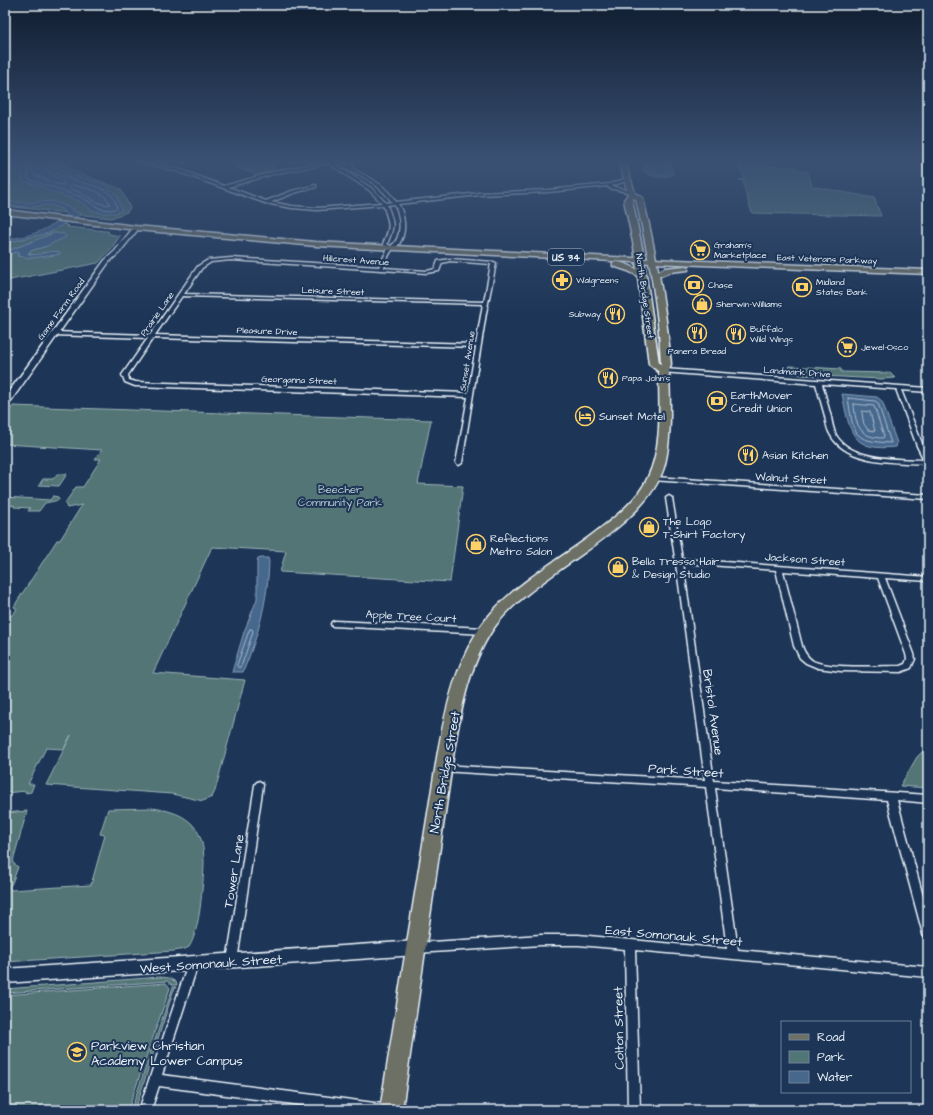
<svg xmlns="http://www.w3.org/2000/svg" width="933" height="1115" font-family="'Architects Daughter',sans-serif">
	<rect width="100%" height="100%" fill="#1d3557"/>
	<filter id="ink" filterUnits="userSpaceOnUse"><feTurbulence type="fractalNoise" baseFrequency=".025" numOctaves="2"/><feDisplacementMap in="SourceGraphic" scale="8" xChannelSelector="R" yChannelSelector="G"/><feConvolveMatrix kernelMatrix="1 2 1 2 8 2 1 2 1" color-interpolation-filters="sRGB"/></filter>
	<g filter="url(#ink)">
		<g fill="#527576" stroke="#9db3b7" fill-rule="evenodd">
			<polygon points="5,161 60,161 81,174 121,189 130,208 127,212 111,218 5,206"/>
			<polygon points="739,161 766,161 770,166 797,167 801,171 808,172 812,186 874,198 881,216 752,213 745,191 743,181 739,180 745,179 739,168"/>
			<path d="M653,163L671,164L673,174C665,179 650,178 644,171L643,165Z"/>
			<polygon points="244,164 273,164 276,169 256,175 235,167"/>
			<path d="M63,224L69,226L67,227L105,231H108L109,234L120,236L111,249L98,263L5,281V243L49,233ZM54,233L64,234L47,246L30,251L28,254L40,255L44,252L48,255L36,257L17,256L19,253L17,252H5Z"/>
			<polygon points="790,366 841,369 841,372 890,373 895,378 881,379 802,375 792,373 789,367"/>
			<polygon points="13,406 431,420 418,484 463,486 450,582 280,572 286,551 212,547 153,673 245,680 215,791 212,797 203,801 172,794 46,785 71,735 64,749 46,748 28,784 34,784 31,792 26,793 26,791 5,793 5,620 7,617 12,615 17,609 14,607 18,600 57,540 60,540 82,505 67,508 65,503 76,487 83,487 101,459 95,459 102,450 5,444 5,417"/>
			<polygon points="57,474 67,474 59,486 39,485 43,479 53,479"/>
			<polygon points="53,496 58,497 59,500 45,503 39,511 28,511 30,508 14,507 14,505 5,507 5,497 50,500"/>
			<polygon points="928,746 928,788 900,786 917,757"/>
			<path d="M152,808C212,815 206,853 201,900C200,912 196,937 189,947L185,949L174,951L5,962V845L9,835L5,828V813L27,811L14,857L13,863L18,867L12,883L9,887L11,890L91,885L105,835L100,834L108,809Z"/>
			<polygon points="160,977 169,978 176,982 177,985 172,985 167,981 5,993 5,989"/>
			<polygon points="166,983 170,988 128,1110 5,1110 5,995"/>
			<polygon points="173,987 176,987 173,992 135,1110 131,1110"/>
		</g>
		<g fill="#47678d" stroke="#879eb8">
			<path d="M20,161H50C66,176 84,179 105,184L106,186L117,195L122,210L116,213H102L91,210L79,201L52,192L38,185L22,181L24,172Z"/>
			<polygon points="652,165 666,167 669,172 663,175 653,173 649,168 649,166"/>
			<path d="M5,190L8,201L25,203L52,201L66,206L82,215L75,217L49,233L5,243V240C34,235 43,232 67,215L61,209L50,205L28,207L5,205Z"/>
			<path d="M54,233L64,234L66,237L47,246L30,251L28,254C40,257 47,249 59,252L60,254L56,255L31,258L17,256L19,254L17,252L9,254L5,252Z"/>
			<path d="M842,394L877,397L882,401L897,443L896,447C850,452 850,431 842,394Z"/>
			<path d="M261,558H268L269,562C268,600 258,637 243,672H232L244,632L257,599V562L258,559Z"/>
		</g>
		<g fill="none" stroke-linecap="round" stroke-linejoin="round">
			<g stroke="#a8bacd" stroke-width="1">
				<path d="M24,161L28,171V179L81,197L101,209L111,210L117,208C116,204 115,199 112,196C96,178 56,186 48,161"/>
				<polyline points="29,161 34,175 56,184 64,185 64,182 47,171 43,161"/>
				<path d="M72,185C85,188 104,190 110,204C98,207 84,192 71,189L70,186Z"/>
				<path d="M848,398L875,401L878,403L891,443C851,441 854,434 848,398Z"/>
				<path d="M854,404L874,406L884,436L883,438C860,438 855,425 854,404Z"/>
				<polygon points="862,411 870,412 875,431 868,430 864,424"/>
				<polygon points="250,629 252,629 253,632 242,664 239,668 237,666"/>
			</g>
			<g stroke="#e8f1f8" stroke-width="3">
				<g id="street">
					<path d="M136,161H141L178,169L224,186L277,171L331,161H336L349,166L348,163L351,161H355L351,164L353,169L370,178L382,186L392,196L396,202L480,193L548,190L610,184L628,178L630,179L629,180L611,186L633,192L631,193L609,188L608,186L548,192L480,195L398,204C405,214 407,233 399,244C397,247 394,247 392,250C388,255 386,262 384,268L427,271L435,269L438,261L450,259L494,262L496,263L486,313L462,463L459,465L456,463L468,397L135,386L125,382L122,375L148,338L52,335V333L54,332L150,335L198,266L208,260L231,258L379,267L388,248L383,244C391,226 390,224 383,205L317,210L292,208L265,203L176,171ZM332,163L331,164L334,167L369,190L382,203L317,208L292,206L271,202L294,193L316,187V185L292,191L266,201L228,187L277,173ZM335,163C356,172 379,183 392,202L386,203L371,188L336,165ZM394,204C401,215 403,238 391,246L387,244C395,225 394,223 387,205ZM231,260L427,273L439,271L442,263L450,261L491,264L484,302L184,294L202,268L211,262ZM182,296L483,304L476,344L155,335ZM153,338L476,347L468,393L136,382L129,380L128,375Z"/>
					<path d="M664,369L928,388V392L901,390L923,446L928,455V464C898,462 846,465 830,434C827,429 826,422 825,416C822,405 819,395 816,384L662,372V370ZM822,384L896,389L917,446L924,460C898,459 851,461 836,435C833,429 832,423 831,417C828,406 825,395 822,384Z"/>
					<polygon points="654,477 928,495 928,499 652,480 651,479"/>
					<path d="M669,496L672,498L682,559L928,577V581L885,578L914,654L915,659L911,668L901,672L841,671L818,668L806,663L800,658L794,646L776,570L683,563L714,781L928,795V803L897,800L928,915V939L924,937L923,934L887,800L715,788L738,950L928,967V977L635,950L640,1110H628L625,949L578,945H541L416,953L412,951L411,948L412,945L416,943L541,935H578L727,949L706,787L442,771L439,770L438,768L439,766L442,765L705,780L679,584L666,498ZM783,571L878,578L906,654L907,659L905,664L900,666C881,666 829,669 813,661C807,657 804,652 802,646Z"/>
					<polygon points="335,621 485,628 488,629 489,631 488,633 485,634 332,626 331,624 332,622"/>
					<polygon points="259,781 262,783 263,785 237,961 236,964 232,966 228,964 227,961 255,785 256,783"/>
					<polygon points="193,959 197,961 198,964 162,1075 382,1104 386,1106 388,1110 338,1110 159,1086 151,1110 139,1110 188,964 189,961"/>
				</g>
			</g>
			<g stroke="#e8f1f8" stroke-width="3">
				<g id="secondary">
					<polygon points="134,227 139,228 119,253 109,262 8,405 5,405 5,397 105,260 115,251"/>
					<polygon points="416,941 421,943 423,948 421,953 416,955 5,983 5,969"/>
				</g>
			</g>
			<g stroke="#e8f1f8" stroke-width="3">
				<g id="primary">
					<polygon points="5,210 136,226 316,242 653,259 928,270 928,274 653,263 316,246 136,230 5,214"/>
					<path d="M613,262C624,261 638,269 646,276L642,278L628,271L613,266Z"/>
					<polygon points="685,266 688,266 688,270 670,272 655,278 651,276 665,268"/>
				</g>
			</g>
			<g stroke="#e8f1f8" stroke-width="3">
				<path id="highway" d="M619,161H625L635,193L643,198C656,253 666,308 671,364L669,371C670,402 672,434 665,464C648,530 537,571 496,625C470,660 461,709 454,751L402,1110H380L438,751C447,703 459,648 493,611C520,581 557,561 589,537C610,521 637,502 648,477C663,445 659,406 659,372L649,364L634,247L624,200L628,194ZM633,198L636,199C648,253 659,309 661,364L659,363L642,247L632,200Z"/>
			</g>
			<use href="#street" fill="#1d3557" fill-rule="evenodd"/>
			<use href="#secondary" fill="#1d3557" fill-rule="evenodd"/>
			<use href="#primary" fill="#6c7065" fill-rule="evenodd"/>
			<use href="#highway" fill="#6c7065" fill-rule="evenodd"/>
		</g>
	</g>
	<linearGradient id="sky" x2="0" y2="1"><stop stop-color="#101d30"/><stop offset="0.51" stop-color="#3a5174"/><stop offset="1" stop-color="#3a5174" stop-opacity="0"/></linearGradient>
	<rect width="933" height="317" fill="url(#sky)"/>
	<defs>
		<g id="supermarket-ring" transform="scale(1)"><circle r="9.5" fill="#1d3557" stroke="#ffd166" stroke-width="1.5"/><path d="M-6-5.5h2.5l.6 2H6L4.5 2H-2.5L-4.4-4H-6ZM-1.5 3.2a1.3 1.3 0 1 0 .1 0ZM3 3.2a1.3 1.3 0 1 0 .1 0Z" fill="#ffd166"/></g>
		<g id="pharmacy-ring" transform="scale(1)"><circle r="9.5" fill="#1d3557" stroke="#ffd166" stroke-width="1.5"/><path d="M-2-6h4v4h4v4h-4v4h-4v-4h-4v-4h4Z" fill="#ffd166"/></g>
		<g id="bank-ring" transform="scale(1)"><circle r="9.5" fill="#1d3557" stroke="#ffd166" stroke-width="1.5"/><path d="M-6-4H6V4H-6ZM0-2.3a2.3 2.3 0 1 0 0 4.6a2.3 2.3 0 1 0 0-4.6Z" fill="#ffd166"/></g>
		<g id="shop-ring" transform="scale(1)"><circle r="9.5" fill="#1d3557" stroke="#ffd166" stroke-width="1.5"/><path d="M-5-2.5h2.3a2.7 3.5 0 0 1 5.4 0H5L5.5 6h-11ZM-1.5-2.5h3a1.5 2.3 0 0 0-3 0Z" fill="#ffd166"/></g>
		<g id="restaurant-ring" transform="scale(1)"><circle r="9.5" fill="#1d3557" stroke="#ffd166" stroke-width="1.5"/><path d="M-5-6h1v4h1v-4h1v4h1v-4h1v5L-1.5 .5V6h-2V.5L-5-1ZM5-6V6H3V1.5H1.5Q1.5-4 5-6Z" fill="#ffd166"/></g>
		<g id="hotel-ring" transform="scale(1)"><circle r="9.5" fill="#1d3557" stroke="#ffd166" stroke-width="1.5"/><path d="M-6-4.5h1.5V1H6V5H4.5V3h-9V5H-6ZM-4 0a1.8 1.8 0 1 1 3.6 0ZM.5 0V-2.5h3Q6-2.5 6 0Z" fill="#ffd166"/></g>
		<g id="school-ring" transform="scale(1)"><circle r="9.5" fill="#1d3557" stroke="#ffd166" stroke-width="1.5"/><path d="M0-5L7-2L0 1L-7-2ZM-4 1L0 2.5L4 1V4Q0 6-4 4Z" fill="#ffd166"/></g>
	</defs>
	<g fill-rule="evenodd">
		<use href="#supermarket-ring" x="700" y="250"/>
		<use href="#pharmacy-ring" x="562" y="280"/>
		<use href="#bank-ring" x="694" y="285"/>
		<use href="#bank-ring" x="802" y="287"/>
		<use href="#shop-ring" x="702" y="304"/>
		<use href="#restaurant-ring" x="615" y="314"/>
		<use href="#restaurant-ring" x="697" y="333"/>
		<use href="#restaurant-ring" x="736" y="334"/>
		<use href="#supermarket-ring" x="847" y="347"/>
		<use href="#restaurant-ring" x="608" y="378"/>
		<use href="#bank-ring" x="717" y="401"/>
		<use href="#hotel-ring" x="585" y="416"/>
		<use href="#restaurant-ring" x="748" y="455"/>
		<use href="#shop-ring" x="649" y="527"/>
		<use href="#shop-ring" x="476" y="544"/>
		<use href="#shop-ring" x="618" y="567"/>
		<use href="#school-ring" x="77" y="1052"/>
	</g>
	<g text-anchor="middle" stroke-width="4" stroke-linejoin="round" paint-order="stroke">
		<g font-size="9" fill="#e8f1f8" stroke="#1d3557" text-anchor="start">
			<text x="714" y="248">Graham's<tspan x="714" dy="10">Marketplace</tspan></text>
			<text x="576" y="283">Walgreens</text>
			<text x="816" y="285">Midland<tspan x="816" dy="10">States Bank</tspan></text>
			<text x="708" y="288">Chase</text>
			<text x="716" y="307">Sherwin-Williams</text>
			<text x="601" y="317" text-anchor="end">Subway</text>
			<text x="750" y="332">Buffalo<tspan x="750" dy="10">Wild Wings</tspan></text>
			<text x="861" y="350">Jewel-Osco</text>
			<text x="697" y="354" text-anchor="middle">Panera Bread</text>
			<text x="622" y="381">Papa John's</text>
		</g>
		<g font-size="9" fill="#e8f1f8" stroke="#1d3557">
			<text transform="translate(827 259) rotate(2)" y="3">East Veterans Parkway</text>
			<text transform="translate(356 260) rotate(4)" y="3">Hillcrest Avenue</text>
			<text transform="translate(333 291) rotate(2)" y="3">Leisure Street</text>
			<text transform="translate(645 296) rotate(82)" y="3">North Bridge Street</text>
			<text transform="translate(61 309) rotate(-54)" y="3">Game Farm Road</text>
			<text transform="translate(157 314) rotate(-55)" y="3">Prairie Lane</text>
			<text transform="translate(267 331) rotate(2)" y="3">Pleasure Drive</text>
			<text transform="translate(467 361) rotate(-81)" y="3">Sunset Avenue</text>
			<text transform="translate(797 372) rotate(4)" y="3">Landmark Drive</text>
			<text transform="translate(299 380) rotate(2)" y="3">Georganna Street</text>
		</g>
		<rect fill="#1d3557" stroke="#abb9c8" stroke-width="1" x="548" y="249" width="36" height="16" rx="3"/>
		<g font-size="10" font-weight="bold" fill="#e8f1f8">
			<text x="566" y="261">US 34</text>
		</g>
		<g font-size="11" fill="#e8f1f8" stroke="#1d3557" text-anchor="start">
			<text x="731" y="399">EarthMover<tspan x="731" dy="13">Credit Union</tspan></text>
			<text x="599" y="420">Sunset Motel</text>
			<text x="762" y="459">Asian Kitchen</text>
			<text x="663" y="525">The Logo<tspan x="663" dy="13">T-Shirt Factory</tspan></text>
			<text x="490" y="542">Reflections<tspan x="490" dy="13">Metro Salon</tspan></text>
			<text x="632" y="565">Bella Tressa Hair<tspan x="632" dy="13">&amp; Design Studio</tspan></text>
		</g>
		<g font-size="11" fill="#e8f1f8" stroke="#1d3557">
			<text transform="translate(791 478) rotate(3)" y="4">Walnut Street</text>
			<text transform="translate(805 559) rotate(4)" y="4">Jackson Street</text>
			<text transform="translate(411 616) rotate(3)" y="4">Apple Tree Court</text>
		</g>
		<g font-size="11" fill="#b4c6ca" stroke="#1d3557">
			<text x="340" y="493">Beecher<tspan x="340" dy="13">Community Park</tspan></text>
		</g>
		<g font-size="13" fill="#e8f1f8" stroke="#1d3557">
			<text transform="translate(714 712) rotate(82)" y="5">Bristol Avenue</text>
			<text transform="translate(686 770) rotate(4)" y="5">Park Street</text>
			<text transform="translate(444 772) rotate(-80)" y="5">North Bridge Street</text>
			<text transform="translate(233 871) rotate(-81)" y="5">Tower Lane</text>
			<text transform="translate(674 935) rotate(5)" y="5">East Somonauk Street</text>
			<text transform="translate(211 963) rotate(-4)" y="5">West Somonauk Street</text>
			<text transform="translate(618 1028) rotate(-91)" y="5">Colton Street</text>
		</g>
		<g font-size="13" fill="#e8f1f8" stroke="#1d3557" text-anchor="start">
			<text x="91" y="1050">Parkview Christian<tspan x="91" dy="15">Academy Lower Campus</tspan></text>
		</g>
	</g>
	<rect width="933" height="1115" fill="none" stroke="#1d3557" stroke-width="20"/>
	<rect x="10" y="10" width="913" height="1095" fill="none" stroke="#e8f1f8" stroke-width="1.5" filter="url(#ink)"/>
	<rect x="781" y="1021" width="130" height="72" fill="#1d3557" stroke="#6e8097"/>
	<rect x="789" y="1034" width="20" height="6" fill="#6c7065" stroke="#6e8097"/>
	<text x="817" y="1041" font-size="12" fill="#e8f1f8">Road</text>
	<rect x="789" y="1051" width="20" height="12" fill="#527576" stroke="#6e8097"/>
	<text x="817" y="1061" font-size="12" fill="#e8f1f8">Park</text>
	<rect x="789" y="1071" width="20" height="12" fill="#47678d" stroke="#6e8097"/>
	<text x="817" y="1081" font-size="12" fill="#e8f1f8">Water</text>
</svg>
